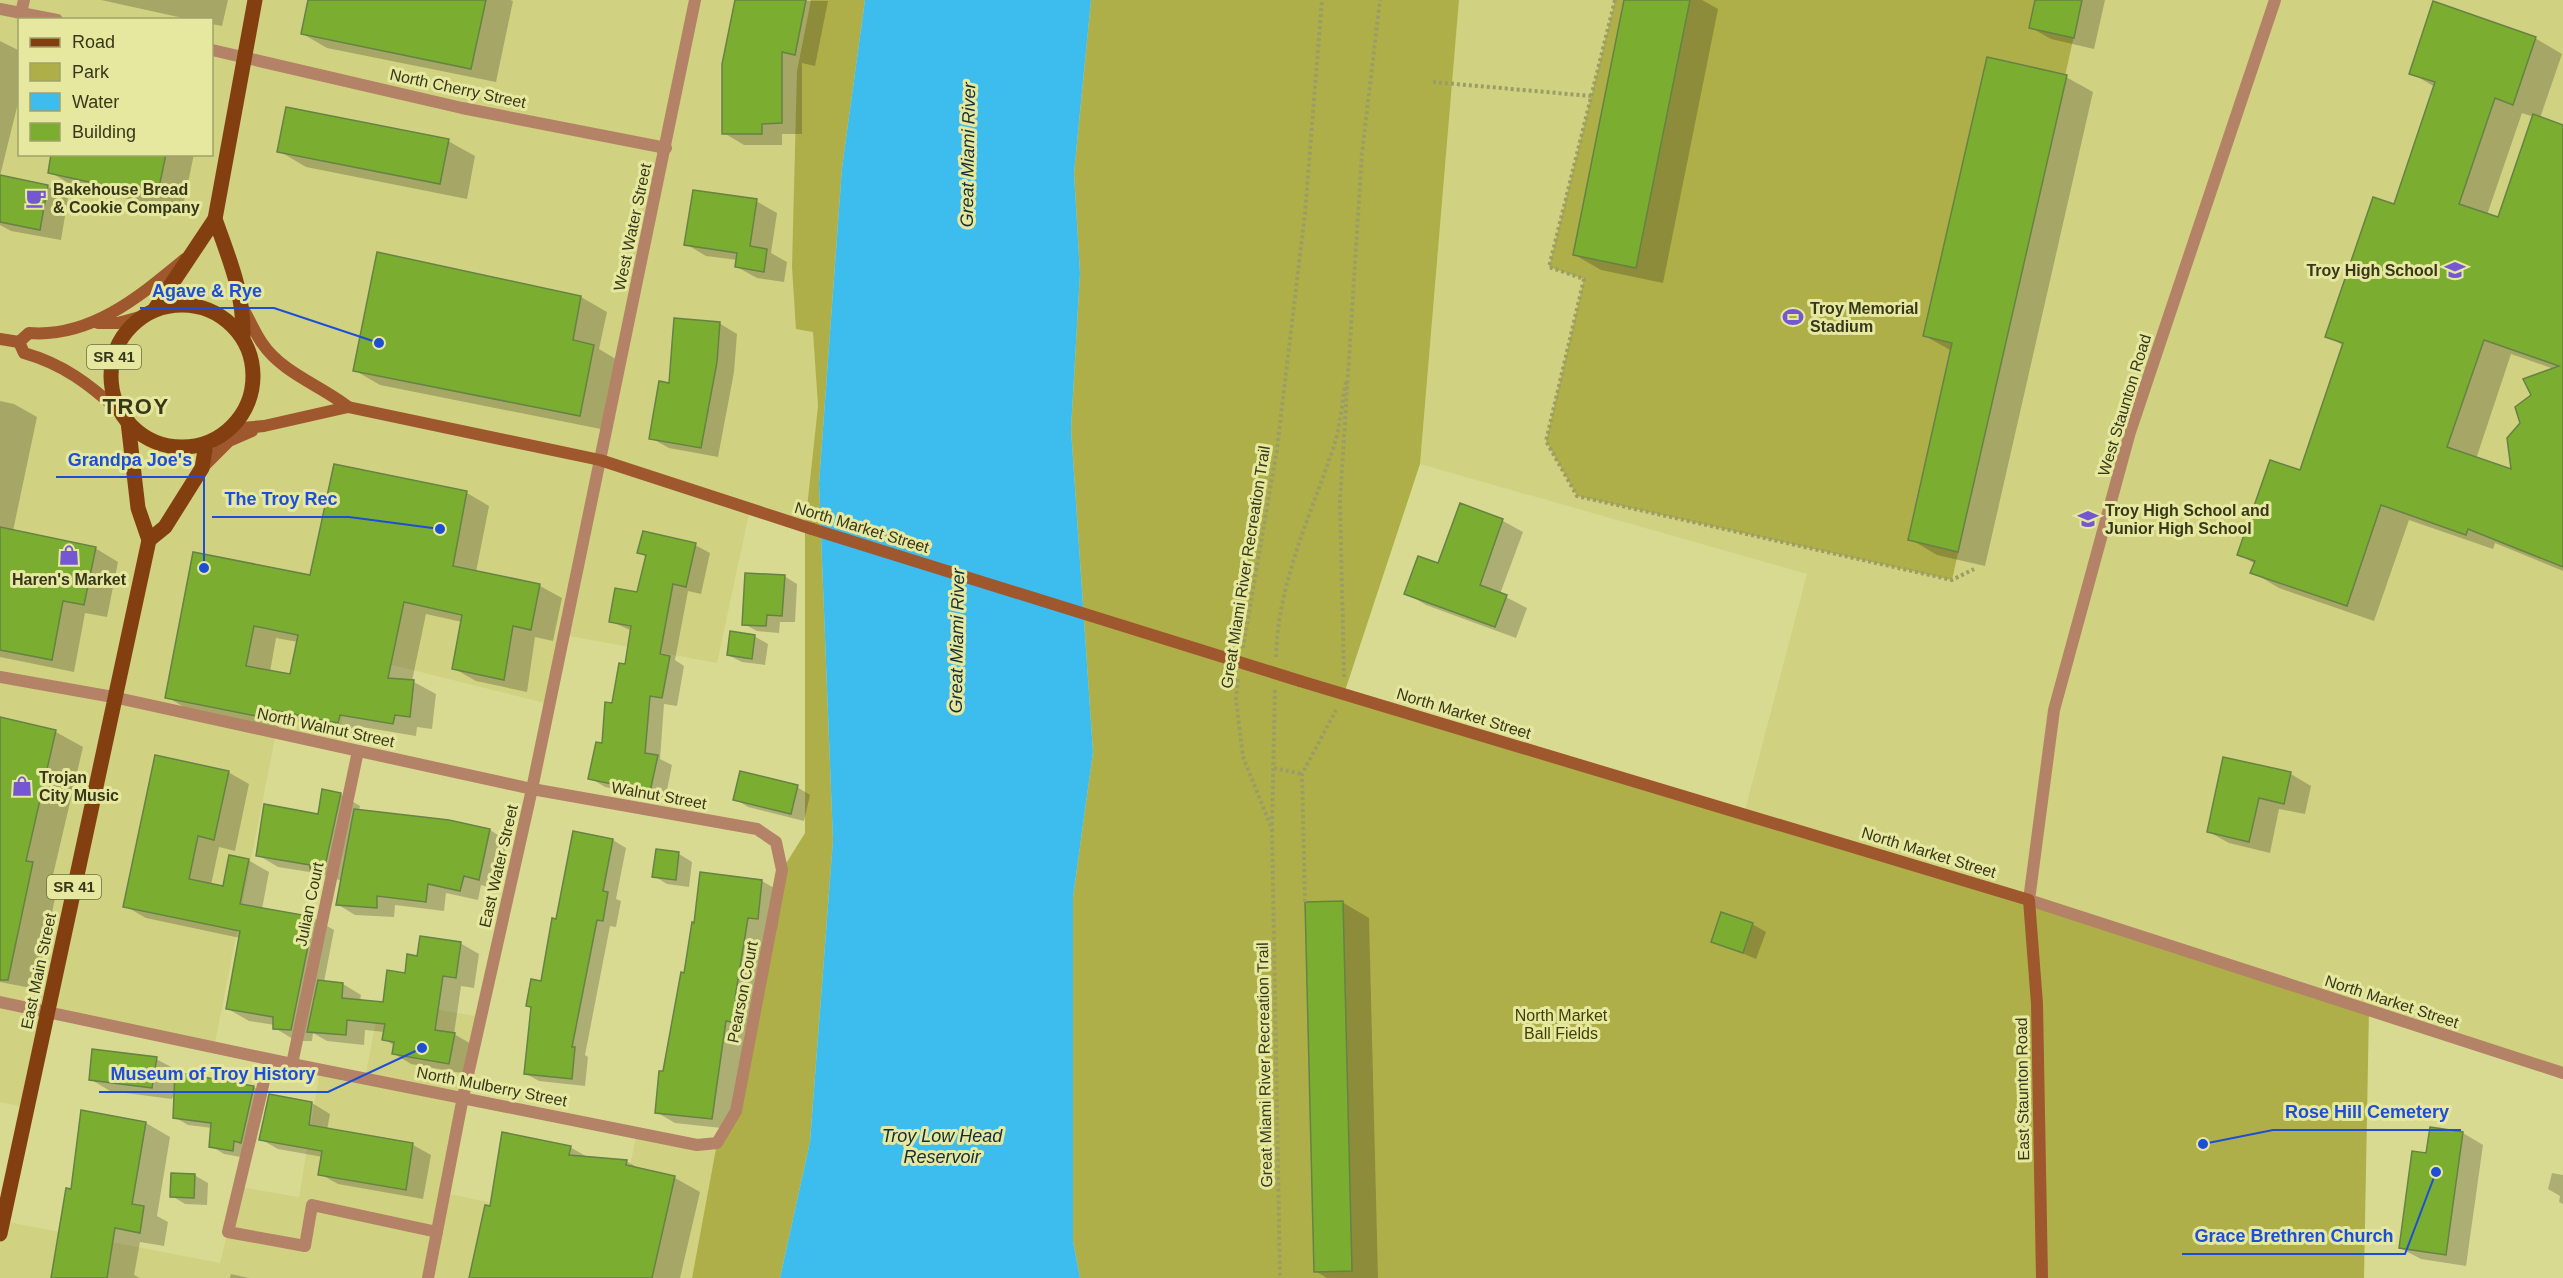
<svg xmlns="http://www.w3.org/2000/svg" width="2563" height="1278" font-family="Helvetica,sans-serif">
	<rect width="100%" height="100%" fill="#d9da92"/>
	<g fill="#d0d181" fill-rule="evenodd">
		<path d="M0,0H811L797,71L818,406L805,526L750,509L717,663L564,635L549,704L356,656L336,746L276,733L214,1048L48,1013L27,1108L0,1102ZM20,20H212V154H20Z"/>
		<polygon points="1459,0 2563,0 2563,1073 1744,814 1807,574 1420,464"/>
		<polygon points="380,1000 481,1017 445,1193 617,1229 637,1132 717,1143 692,1278 0,1278 0,1234 3,1221 220,1263 239,1187 299,1197 320,1070 365,1078"/>
	</g>
	<g fill="#afaf49">
		<polygon points="811,0 865,0 842,168 819,484 833,840 810,1142 780,1278 692,1278 717,1143 736,1111 782,870 805,833 805,526 818,406 813,332 796,329 792,267 797,71"/>
		<polygon points="1091,0 1459,0 1420,464 1344,694 2369,1010 2364,1278 1080,1278 1073,1241 1073,897 1093,752 1071,429 1080,273 1074,173"/>
		<polygon points="1615,0 2082,0 1952,580 1577,496 1546,441 1584,279 1549,267"/>
	</g>
	<polygon fill="#3dbcee" points="865,0 1091,0 1074,173 1080,273 1071,429 1093,752 1073,897 1073,1241 1080,1278 780,1278 810,1142 833,840 819,484 842,168"/>
	<g fill="#0003" fill-rule="evenodd">
		<polygon points="101,0 228,0 222,26 212,24 212,20 192,20"/>
		<polygon points="309,0 510,0 513,1 496,82 327,48 303,34"/>
		<polygon points="737,0 828,1 815,66 802,63 802,134 782,134 782,145 744,145 724,133"/>
		<polygon points="1625,0 1702,0 1718,9 1663,283 1601,270 1575,255"/>
		<polygon points="2037,0 2105,0 2094,49 2051,39 2030,27"/>
		<path d="M2535,38L2562,54L2540,118L2563,126V571L2495,543L2493,549L2409,520L2374,621L2279,588L2252,572L2255,564L2239,554L2301,472L2344,346L2327,336L2395,206L2435,87L2411,73ZM2522,113L2534,117L2499,219L2487,215ZM2511,354L2554,369L2533,395L2522,423L2512,472L2476,459Z"/>
		<polygon points="0,41 20,51 20,95 0,176 47,186 68,198 61,240 11,231 0,225"/>
		<polygon points="2066,77 2093,92 1985,566 1937,555 1910,539 1952,351 1925,336"/>
		<polygon points="448,141 475,156 467,199 306,167 279,151"/>
		<polygon points="53,154 194,154 182,211 75,187 50,172"/>
		<polygon points="756,201 777,213 771,253 787,262 784,282 757,278 737,267 738,260 706,256 686,244"/>
		<polygon points="378,254 581,297 607,312 599,349 619,361 606,430 380,385 354,370"/>
		<polygon points="719,323 737,334 734,372 718,457 669,448 651,438 671,384"/>
		<polygon points="0,401 14,404 37,417 13,531 95,548 118,562 107,617 85,613 74,672 0,657"/>
		<path d="M335,466L467,493L489,506L476,572L540,586L562,598L553,641L535,637L527,692L476,681L453,668L462,622L426,614L412,681L436,694L432,729L417,727L416,736L362,727L361,735L280,718L278,728L189,710L167,697L312,577ZM276,638L298,642L291,675L270,672Z"/>
		<polygon points="1461,505 1503,521 1523,532 1500,594 1527,608 1516,638 1426,605 1406,593 1439,565"/>
		<polygon points="695,545 710,553 701,594 688,591 675,660 684,666 677,706 664,704 660,759 672,765 665,800 605,787 590,778 604,745 626,666 632,631 610,621 638,594 647,557 639,553"/>
		<polygon points="784,576 797,584 795,622 780,622 779,633 757,631 744,624"/>
		<polygon points="754,636 768,644 765,665 742,662 728,655"/>
		<polygon points="0,719 56,732 83,747 53,875 59,879 36,989 0,982"/>
		<polygon points="2224,759 2291,774 2311,786 2305,814 2279,809 2270,853 2229,843 2209,832"/>
		<polygon points="228,772 249,784 235,851 219,847 211,885 224,888 248,860 269,872 262,909 313,918 334,930 324,982 343,984 361,995 360,1001 384,1003 418,957 460,943 479,954 474,988 461,986 454,1034 473,1045 467,1074 411,1064 393,1053 395,1046 384,1039 385,1032 365,1030 364,1045 327,1041 313,1033 312,1041 296,1041 275,1028 275,1025 249,1021 228,1009 240,938 146,918 125,906"/>
		<polygon points="797,787 810,795 804,821 748,807 735,799"/>
		<polygon points="340,794 360,806 359,811 490,830 507,841 497,889 481,885 478,900 446,893 444,911 395,905 394,917 355,915 337,904 342,881 322,874 278,867 258,855 319,815"/>
		<polygon points="574,833 613,840 626,848 616,899 621,901 616,927 610,926 585,1055 588,1057 585,1086 539,1081 526,1074 542,983 558,921"/>
		<polygon points="679,854 692,862 689,887 667,884 654,876"/>
		<polygon points="701,874 762,881 781,892 777,929 767,927 755,1033 745,1031 731,1129 675,1123 656,1112 695,924"/>
		<polygon points="1342,902 1369,918 1378,1278 1327,1278 1315,1271"/>
		<polygon points="1752,924 1766,932 1756,959 1713,941"/>
		<polygon points="156,1059 177,1070 176,1074 254,1087 267,1095 254,1149 248,1148 246,1158 224,1154 211,1146 212,1128 188,1125 174,1117 176,1090 172,1099 110,1091 90,1079"/>
		<polygon points="270,1096 312,1103 330,1114 327,1130 413,1145 431,1155 423,1199 338,1184 320,1174 323,1157 278,1149 260,1139"/>
		<polygon points="146,1123 170,1137 157,1216 168,1222 164,1246 140,1242 134,1275 140,1278 53,1278 73,1191"/>
		<polygon points="2463,1133 2483,1145 2466,1266 2421,1259 2400,1248 2428,1155"/>
		<polygon points="570,1147 589,1158 626,1161 644,1171 675,1178 700,1192 680,1278 470,1278 491,1208"/>
		<polygon points="2552,1173 2563,1175 2563,1204 2559,1202 2560,1196 2548,1189"/>
		<polygon points="194,1175 208,1183 207,1205 185,1204 172,1196"/>
		<polygon points="231,1274 249,1278 230,1278"/>
	</g>
	<g fill="#7bae30" stroke="#668245" stroke-width="1.5" fill-rule="evenodd">
		<polygon points="308,0 486,0 471,69 301,34"/>
		<polygon points="735,0 806,0 795,55 782,52 782,123 762,124 762,134 722,134 722,64"/>
		<polygon points="1624,0 1690,0 1636,268 1573,255"/>
		<polygon points="2035,0 2082,0 2074,38 2029,28"/>
		<path d="M2433,1L2536,37L2513,105L2495,98L2459,204L2498,217L2533,114L2563,125V567L2468,529L2466,535L2381,505L2347,606L2250,573L2255,561L2237,555L2270,460L2300,470L2343,343L2325,337L2373,197L2394,204L2435,82L2409,74ZM2484,340L2559,366L2523,379L2531,395L2515,407L2520,423L2507,438L2511,469L2447,447Z"/>
		<polygon points="1987,57 2067,75 1958,552 1908,540 1952,343 1923,336"/>
		<polygon points="286,107 449,139 440,184 277,152"/>
		<polygon points="51,154 166,154 157,197 48,173"/>
		<polygon points="0,175 48,185 40,230 0,222"/>
		<polygon points="693,190 757,199 750,246 767,249 764,272 735,267 737,253 684,245"/>
		<polygon points="377,252 581,296 573,340 594,345 580,416 353,371"/>
		<polygon points="674,318 720,322 717,362 701,448 649,439 659,381 669,383"/>
		<path d="M334,464L467,491L453,566L540,584L531,630L513,626L504,680L452,669L462,615L404,602L388,678L414,680L410,717L395,715L393,724L340,715L338,723L257,707L256,716L165,698L193,552L310,575ZM254,626L298,635L290,674L246,666Z"/>
		<polygon points="1460,503 1503,519 1480,585 1507,595 1495,627 1404,594 1418,556 1438,563"/>
		<polygon points="0,527 96,547 84,605 63,601 52,660 0,650"/>
		<polygon points="643,531 696,543 686,587 673,584 660,654 670,656 662,698 650,696 645,753 658,755 650,792 588,779 596,742 602,743 605,702 612,703 619,663 625,664 631,626 609,622 615,588 637,592 646,555 637,553"/>
		<polygon points="745,573 785,575 782,616 767,615 766,626 742,625"/>
		<polygon points="730,631 755,635 752,659 727,655"/>
		<polygon points="0,717 56,730 26,861 33,862 8,980 0,980"/>
		<polygon points="155,755 229,771 214,840 198,836 189,879 223,886 229,855 249,859 240,904 314,917 291,1030 273,1029 273,1017 226,1009 240,931 123,907"/>
		<polygon points="2223,757 2291,772 2284,804 2259,798 2249,842 2207,832"/>
		<polygon points="740,771 798,785 791,814 733,800"/>
		<polygon points="322,789 341,793 324,871 310,869 310,865 256,856 264,804 318,814"/>
		<polygon points="354,809 449,820 490,829 479,880 464,876 460,891 428,884 426,902 377,896 377,908 336,905"/>
		<polygon points="573,831 613,839 603,891 608,892 603,921 597,920 572,1047 575,1047 572,1079 524,1074 531,1007 526,1006 531,979 541,981 552,918 556,919"/>
		<polygon points="656,849 679,852 676,880 652,877"/>
		<polygon points="700,872 762,880 758,919 748,918 735,998 741,999 736,1023 726,1021 712,1119 655,1113 659,1071 663,1071 681,972 684,973 692,922 694,923"/>
		<polygon points="1343,901 1352,1271 1314,1272 1305,902"/>
		<polygon points="1721,912 1753,923 1743,953 1711,942"/>
		<polygon points="420,936 461,942 456,978 443,976 435,1030 455,1033 449,1064 392,1054 394,1042 382,1040 385,1024 347,1020 346,1035 307,1032 318,980 343,983 342,998 383,1002 387,970 405,973 407,954 417,956"/>
		<polygon points="92,1049 157,1057 152,1088 89,1080"/>
		<polygon points="175,1072 254,1086 241,1143 234,1141 233,1151 209,1147 211,1123 173,1118"/>
		<polygon points="269,1094 312,1102 309,1125 413,1143 406,1190 318,1175 322,1151 259,1140"/>
		<polygon points="81,1110 146,1122 132,1204 144,1206 140,1233 115,1228 107,1278 51,1278 66,1188 71,1189"/>
		<polygon points="2430,1127 2463,1132 2446,1255 2399,1248 2412,1151 2426,1153"/>
		<polygon points="502,1132 571,1146 569,1155 627,1160 626,1165 675,1176 652,1278 469,1278 485,1205 490,1206"/>
		<polygon points="171,1173 195,1174 194,1198 170,1197"/>
	</g>
	<g fill="none" stroke-linecap="round" stroke-linejoin="round">
		<g stroke="#9c9d65" stroke-width="4" stroke-dasharray="3 3" stroke-linecap="butt">
			<polyline points="1615,0 1549,267 1584,279 1546,441 1577,496 1952,580 1974,569"/>
			<polyline points="1433,82 1591,96"/>
			<polyline points="1243,648 1277,449 1305,213 1322,0"/>
			<path d="M1276,657C1278,583 1309,519 1333,449C1340,428 1342,404 1346,381"/>
			<polyline points="1344,677 1340,501 1362,153 1380,0"/>
			<polyline points="1238,679 1236,699 1243,757 1272,829 1280,1278"/>
			<polyline points="1274,768 1302,774"/>
			<polyline points="1272,825 1275,689"/>
			<polyline points="1305,902 1302,774 1336,710"/>
		</g>
		<g stroke="#b48267" stroke-width="12">
			<polyline points="21,13 24,0"/>
			<polyline points="269,1060 228,1232 305,1246 312,1205 437,1232"/>
		</g>
		<g stroke="#b48267" stroke-width="12">
			<polyline points="0,9 57,20"/>
			<polyline points="212,50 462,108 666,148"/>
			<polyline points="0,677 113,697 532,789 757,829 776,842 782,870 736,1111 717,1143 697,1145 292,1064 0,1002"/>
			<polyline points="2029,900 2054,710 2130,432 2275,0"/>
			<polyline points="292,1064 358,751"/>
			<polyline points="428,1278 463,1097 532,789 695,0"/>
		</g>
		<polyline stroke="#b48267" stroke-width="12" points="2029,900 2563,1073"/>
		<g stroke="#9f572d" stroke-width="12">
			<path d="M244,310C250,321 255,333 262,343C282,373 322,386 348,407"/>
			<polyline points="98,323 118,323 147,315"/>
			<polyline points="0,339 19,342"/>
			<path d="M19,342L29,333C91,338 140,296 185,259"/>
			<path d="M19,342L24,353C63,364 89,384 119,411"/>
			<polyline points="230,429 264,426 348,407 600,460 812,529"/>
			<polyline points="202,468 229,441 252,431"/>
			<polyline points="1300,681 2029,900 2037,1004 2042,1278"/>
		</g>
		<g stroke="#843f11" stroke-width="15">
			<path d="M215,219C230,261 244,293 243,338"/>
			<circle cx="182" cy="376" r="71"/>
			<polyline points="155,309 215,219 255,0"/>
			<polyline points="128,422 138,508 149,540"/>
			<polyline points="149,540 165,527 202,468 206,444"/>
			<polyline points="0,1234 149,540"/>
		</g>
		<polyline stroke="#9f572d" stroke-width="12" points="812,529 1300,681"/>
	</g>
	<defs>
		<g id="cafe-bare" transform="scale(1.62)"><path d="M-5.5-4.5H6V0H3Q3 3.5 0 3.5H-2.5Q-5.5 3.5-5.5 0ZM3-3.2v2h1.7v-2ZM-6 4.5H4V6H-6Z" fill="#7358d2" stroke="#e6e89f" stroke-width="2.5" paint-order="stroke"/></g>
		<g id="school-bare" transform="scale(1.62)"><path d="M0-5L7-2L0 1L-7-2ZM-4 1L0 2.5L4 1V4Q0 6-4 4Z" fill="#7358d2" stroke="#e6e89f" stroke-width="2.5" paint-order="stroke"/></g>
		<g id="stadium-bare" transform="scale(1.62)"><path d="M0-5a6.5 5 0 1 0 0 10a6.5 5 0 1 0 0-10ZM-3.5-1.8h7v3.6h-7Z" fill="#7358d2" stroke="#e6e89f" stroke-width="2.5" paint-order="stroke"/></g>
		<g id="shop-bare" transform="scale(1.62)"><path d="M-5-2.5h2.3a2.7 3.5 0 0 1 5.4 0H5L5.5 6h-11ZM-1.5-2.5h3a1.5 2.3 0 0 0-3 0Z" fill="#7358d2" stroke="#e6e89f" stroke-width="2.5" paint-order="stroke"/></g>
	</defs>
	<g fill-rule="evenodd">
		<use href="#cafe-bare" x="36" y="198"/>
		<use href="#school-bare" x="2455" y="270"/>
		<use href="#stadium-bare" x="1793" y="317"/>
		<use href="#school-bare" x="2088" y="519"/>
		<use href="#shop-bare" x="69" y="555"/>
		<use href="#shop-bare" x="22" y="786"/>
	</g>
	<g text-anchor="middle" stroke-width="6" stroke-linejoin="round" paint-order="stroke">
		<g fill="#e6e89f" stroke="#6c6d42" stroke-width="1.5">
			<rect x="87" y="345" width="54" height="24" rx="4.5"/>
			<rect x="47" y="875" width="54" height="24" rx="4.5"/>
		</g>
		<g font-size="15" font-weight="bold" fill="#37381a">
			<text x="114" y="362">SR 41</text>
			<text x="74" y="892">SR 41</text>
		</g>
		<g font-size="16" fill="#37381a" stroke="#e6e89f">
			<text transform="translate(458 88) rotate(12)" y="6">North Cherry Street</text>
			<text transform="translate(632 227) rotate(-78)" y="6">West Water Street</text>
			<text transform="translate(2124 405) rotate(-73)" y="6">West Staunton Road</text>
			<text transform="translate(862 527) rotate(17)" y="6">North Market Street</text>
			<text transform="translate(1245 567) rotate(-81)" y="6">Great Miami River Recreation Trail</text>
			<text transform="translate(1464 713) rotate(17)" y="6">North Market Street</text>
			<text transform="translate(326 727) rotate(12)" y="6">North Walnut Street</text>
			<text transform="translate(659 795) rotate(10)" y="6">Walnut Street</text>
			<text transform="translate(1929 852) rotate(17)" y="6">North Market Street</text>
			<text transform="translate(498 866) rotate(-77)" y="6">East Water Street</text>
			<text transform="translate(309 904) rotate(-78)" y="6">Julian Court</text>
			<text transform="translate(38 971) rotate(-78)" y="6">East Main Street</text>
			<text transform="translate(742 992) rotate(-79)" y="6">Pearson Court</text>
			<text transform="translate(2392 1001) rotate(18)" y="6">North Market Street</text>
			<text transform="translate(1264 1065) rotate(-91)" y="6">Great Miami River Recreation Trail</text>
			<text transform="translate(492 1086) rotate(11)" y="6">North Mulberry Street</text>
			<text transform="translate(2022 1089) rotate(-91)" y="6">East Staunton Road</text>
		</g>
		<g font-size="16" font-weight="bold" fill="#37381a" stroke="#e6e89f" text-anchor="start">
			<text x="53" y="195">Bakehouse Bread<tspan x="53" dy="18">&amp; Cookie Company</tspan></text>
			<text x="2438" y="276" text-anchor="end">Troy High School</text>
			<text x="1810" y="314">Troy Memorial<tspan x="1810" dy="18">Stadium</tspan></text>
			<text x="2105" y="516">Troy High School and<tspan x="2105" dy="18">Junior High School</tspan></text>
			<text x="69" y="585" text-anchor="middle">Haren's Market</text>
			<text x="39" y="783">Trojan<tspan x="39" dy="18">City Music</tspan></text>
		</g>
		<g font-size="16" fill="#403f01" stroke="#e6e89f">
			<text x="1561" y="1021">North Market<tspan x="1561" dy="18">Ball Fields</tspan></text>
		</g>
		<g font-size="18" font-style="italic" fill="#142e39" stroke="#e6e89f">
			<text transform="translate(968 155) rotate(-89)" y="6">Great Miami River</text>
			<text transform="translate(957 641) rotate(-89)" y="6">Great Miami River</text>
			<text x="942" y="1142">Troy Low Head<tspan x="942" dy="21">Reservoir</tspan></text>
		</g>
		<g font-size="22" font-weight="bold" letter-spacing="1.5" fill="#37381a" stroke="#e6e89f">
			<text x="136" y="414">TROY</text>
		</g>
	</g>
	<path fill="none" stroke="#1d4ed8" stroke-width="2" d="M379 343L274 308H140M204 568L204 477H56M440 529L349 517H212M422 1048L328 1092H99M2203 1144L2273 1130H2461M2436 1172L2405 1254H2182"/>
	<g fill="#1d4ed8" stroke="#e6e89f" stroke-width="2">
		<circle cx="379" cy="343" r="6"/>
		<circle cx="204" cy="568" r="6"/>
		<circle cx="440" cy="529" r="6"/>
		<circle cx="422" cy="1048" r="6"/>
		<circle cx="2203" cy="1144" r="6"/>
		<circle cx="2436" cy="1172" r="6"/>
	</g>
	<g font-size="18" text-anchor="middle" font-weight="bold" fill="#1d4ed8" stroke="#e6e89f" stroke-width="6" stroke-linejoin="round" paint-order="stroke">
		<text x="207" y="297">Agave &amp; Rye</text>
		<text x="130" y="466">Grandpa Joe's</text>
		<text x="281" y="505">The Troy Rec</text>
		<text x="213" y="1080">Museum of Troy History</text>
		<text x="2367" y="1118">Rose Hill Cemetery</text>
		<text x="2294" y="1242">Grace Brethren Church</text>
	</g>
	<rect x="18" y="18" width="195" height="138" fill="#e6e89f" stroke="#a0a26a" stroke-width="1.5"/>
	<rect x="30" y="38" width="30" height="9" fill="#843f11" stroke="#a0a26a" stroke-width="1.5"/>
	<text x="72" y="48" font-size="18" fill="#37381a">Road</text>
	<rect x="30" y="63" width="30" height="18" fill="#afaf49" stroke="#a0a26a" stroke-width="1.5"/>
	<text x="72" y="78" font-size="18" fill="#37381a">Park</text>
	<rect x="30" y="93" width="30" height="18" fill="#3dbcee" stroke="#a0a26a" stroke-width="1.5"/>
	<text x="72" y="108" font-size="18" fill="#37381a">Water</text>
	<rect x="30" y="123" width="30" height="18" fill="#7bae30" stroke="#a0a26a" stroke-width="1.5"/>
	<text x="72" y="138" font-size="18" fill="#37381a">Building</text>
</svg>
